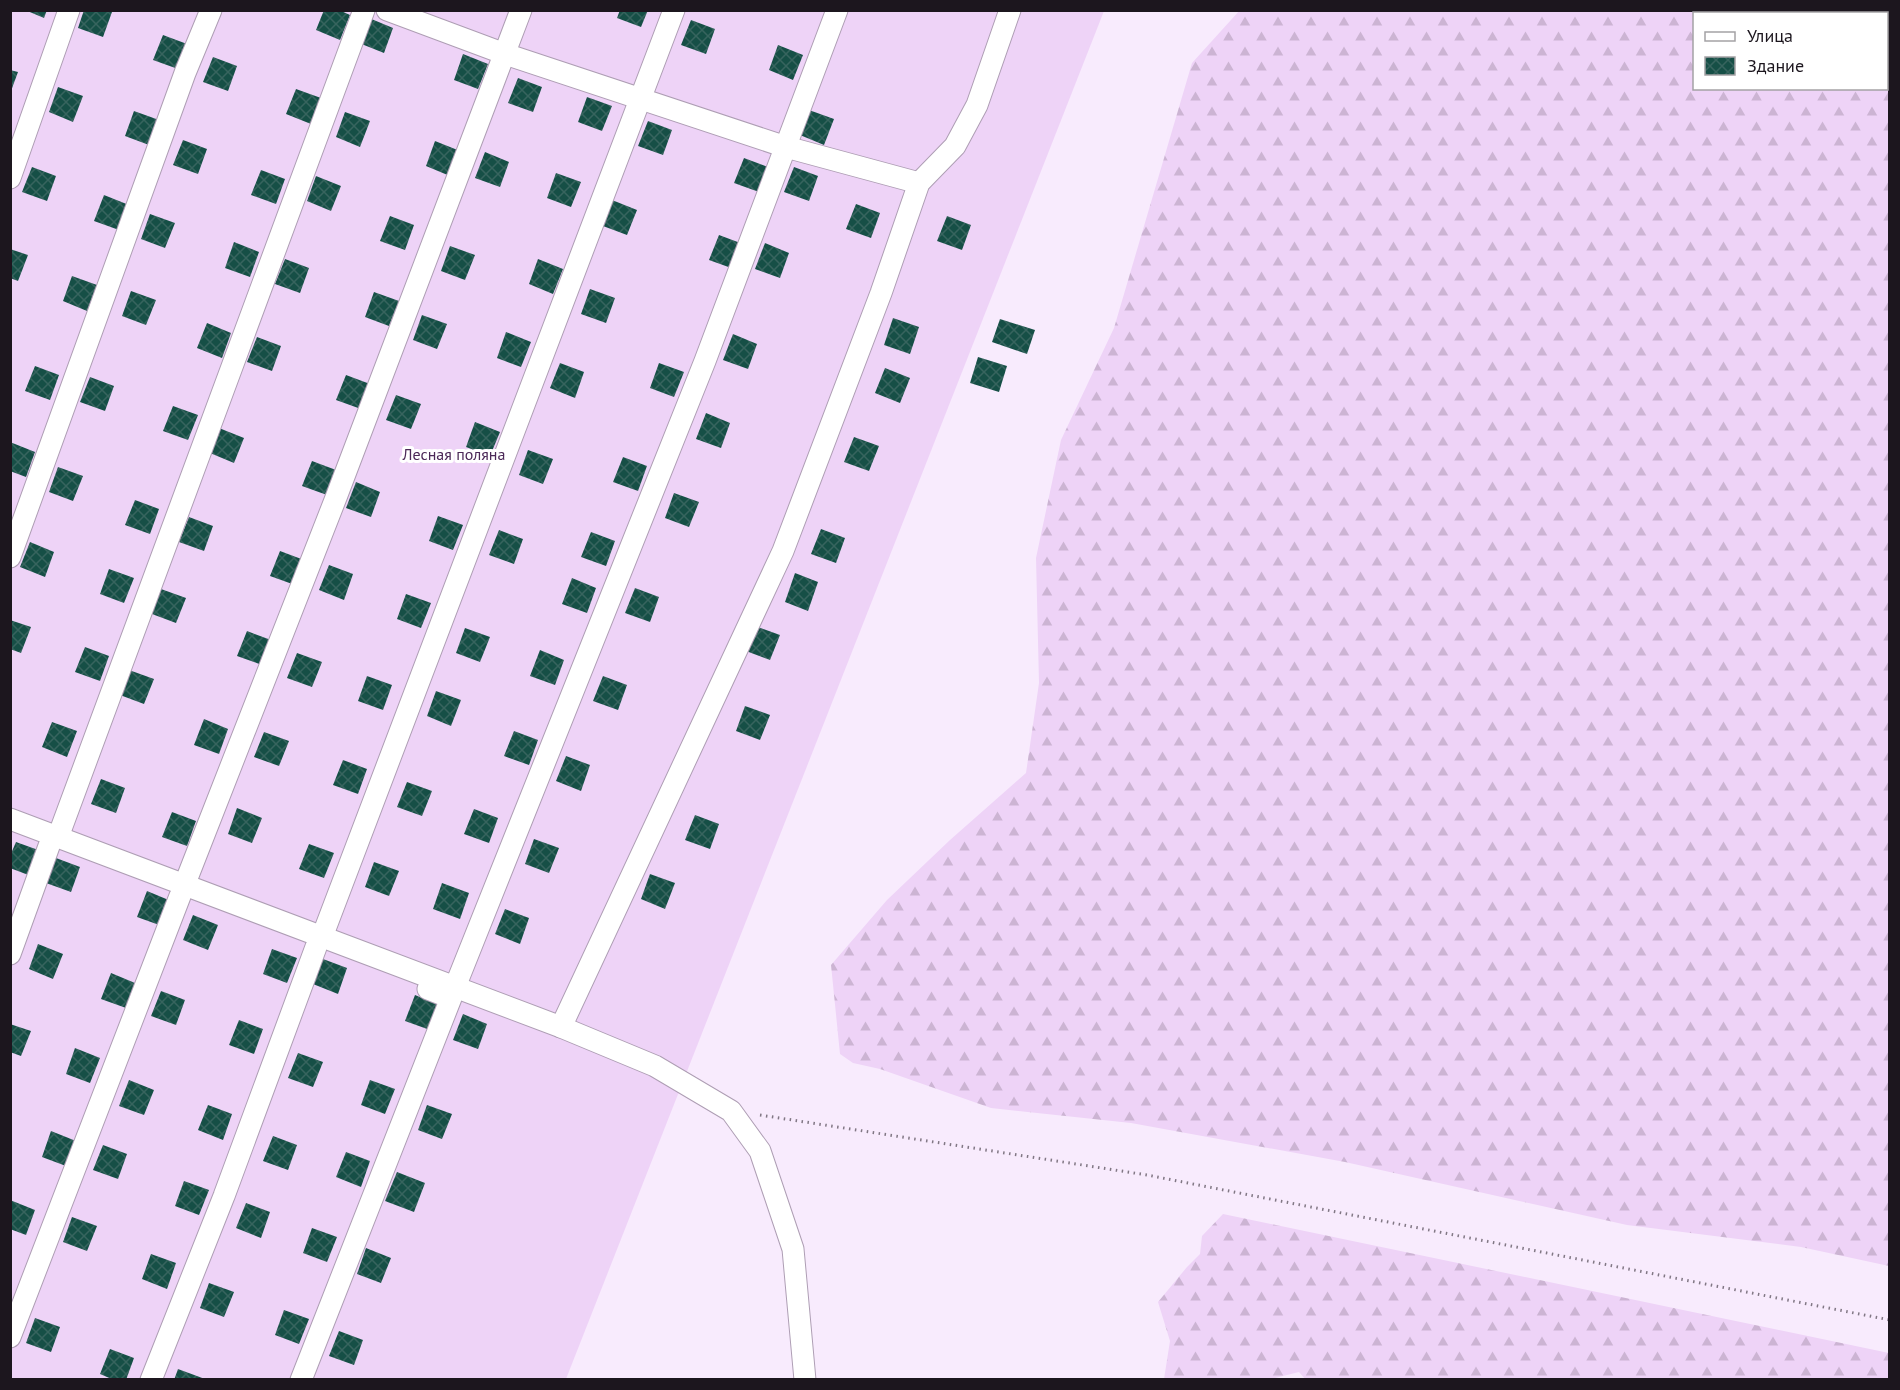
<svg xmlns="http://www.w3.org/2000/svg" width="1900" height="1390" font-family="'PT Sans',sans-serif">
	<defs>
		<pattern id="forest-firs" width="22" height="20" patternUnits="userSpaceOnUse" patternTransform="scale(1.5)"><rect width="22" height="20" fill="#eed3f7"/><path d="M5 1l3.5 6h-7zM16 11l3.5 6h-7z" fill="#ccb4d3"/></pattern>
		<pattern id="building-cross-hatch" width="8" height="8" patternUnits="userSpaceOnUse" patternTransform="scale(1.5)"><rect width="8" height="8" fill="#164f46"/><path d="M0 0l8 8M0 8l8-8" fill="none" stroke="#37645e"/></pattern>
	</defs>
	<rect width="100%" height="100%" fill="#f8ebfd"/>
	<g fill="url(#forest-firs)" fill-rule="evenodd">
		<path d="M1240,10L1889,11V1266L1801,1247L1627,1225L1345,1162L1131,1123L991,1108L880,1069L853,1063L840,1054L831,965L887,900L950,840L1026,773L1039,683L1036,558L1061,440L1114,328L1192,63ZM1694,14H1886V88H1694Z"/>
		<polygon points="1223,1214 1889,1353 1889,1379 1306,1380 1299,1372 1271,1379 1164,1379 1170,1341 1158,1302 1187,1267 1200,1254 1202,1236"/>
	</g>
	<polygon fill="#eed3f7" points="10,11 1104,11 566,1379 11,1379"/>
	<g fill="url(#building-cross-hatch)">
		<polygon points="25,10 47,10 44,18"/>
		<polygon points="84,10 112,12 103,37 78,28"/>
		<polygon points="324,10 339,10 350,15 340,40 316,30"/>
		<polygon points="620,10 648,10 641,27 617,18"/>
		<polygon points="369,18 393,28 384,53 359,43"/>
		<polygon points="691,20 715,29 706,54 681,45"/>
		<polygon points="163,35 187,44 178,69 153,60"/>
		<polygon points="778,45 803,55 793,80 769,70"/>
		<polygon points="463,54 488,64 478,89 454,80"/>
		<polygon points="213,57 237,66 228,91 203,82"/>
		<polygon points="10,70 18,72 11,91 10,91"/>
		<polygon points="518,78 542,87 533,112 508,103"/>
		<polygon points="58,87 83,96 73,122 49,112"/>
		<polygon points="296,89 321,98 311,124 286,114"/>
		<polygon points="587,97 612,106 602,131 578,122"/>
		<polygon points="809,110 834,119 824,145 800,135"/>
		<polygon points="134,111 159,120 149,145 125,136"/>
		<polygon points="345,112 370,121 360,147 336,137"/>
		<polygon points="648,121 672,130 663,155 638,146"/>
		<polygon points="183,140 207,149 198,174 173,165"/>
		<polygon points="435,141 460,151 450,176 426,166"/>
		<polygon points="485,152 509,162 500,187 475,178"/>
		<polygon points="744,158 768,167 759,192 734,183"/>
		<polygon points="32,167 56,176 47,201 22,192"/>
		<polygon points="794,167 818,176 809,201 784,192"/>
		<polygon points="261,170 285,179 276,204 251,195"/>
		<polygon points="556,173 581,182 571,207 547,198"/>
		<polygon points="316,176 341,186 331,211 307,201"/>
		<polygon points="104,195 129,205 119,230 94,221"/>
		<polygon points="612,200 637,210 627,235 603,226"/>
		<polygon points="856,204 880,213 871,238 846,229"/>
		<polygon points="150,214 175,223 165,248 141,239"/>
		<polygon points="390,216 414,225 405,250 380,241"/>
		<polygon points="947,216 971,225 962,250 937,241"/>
		<polygon points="719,235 743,244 734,269 709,260"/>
		<polygon points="234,242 259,252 250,277 225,268"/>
		<polygon points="765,243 789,253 780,278 755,269"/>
		<polygon points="450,246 475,255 465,280 441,271"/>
		<polygon points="10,249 28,255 18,281 10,278"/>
		<polygon points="285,259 309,268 300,293 275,284"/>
		<polygon points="538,259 563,269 553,294 529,284"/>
		<polygon points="72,276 97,285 87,311 63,301"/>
		<polygon points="590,289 615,298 606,323 581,314"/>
		<polygon points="131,291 156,300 146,325 122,316"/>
		<polygon points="374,292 399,301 389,326 365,317"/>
		<polygon points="422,315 447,324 437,349 413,340"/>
		<polygon points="893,318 919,327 910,354 884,345"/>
		<polygon points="1000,319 1035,330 1027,354 992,342"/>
		<polygon points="207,323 231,333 222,358 197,348"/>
		<polygon points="506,332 531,342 521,367 497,358"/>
		<polygon points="733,334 757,344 748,369 723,360"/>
		<polygon points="257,337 281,346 272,371 247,362"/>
		<polygon points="978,357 1007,366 999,392 970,383"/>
		<polygon points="560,363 584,372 575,398 550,388"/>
		<polygon points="659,363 684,372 674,397 650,388"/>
		<polygon points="35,366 59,375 50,400 25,391"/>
		<polygon points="885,368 910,378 900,403 875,393"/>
		<polygon points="346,375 370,384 361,409 336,400"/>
		<polygon points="90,377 114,386 105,411 80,402"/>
		<polygon points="396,395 421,404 411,429 386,420"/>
		<polygon points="173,406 198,415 188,440 163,431"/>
		<polygon points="706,413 730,423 721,448 696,439"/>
		<polygon points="475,422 500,432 490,456 466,447"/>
		<polygon points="219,428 244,438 234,463 210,453"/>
		<polygon points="854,437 879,446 869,471 844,462"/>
		<polygon points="10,442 35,452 26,477 10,471"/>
		<polygon points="528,450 553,459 543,484 519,475"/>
		<polygon points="623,457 647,466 638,491 613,482"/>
		<polygon points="312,461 336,470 327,495 302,486"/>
		<polygon points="58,467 83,476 73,501 49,492"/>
		<polygon points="356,482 380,492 371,517 346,508"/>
		<polygon points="674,493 699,502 689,527 665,518"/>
		<polygon points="135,500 159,509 150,534 125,525"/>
		<polygon points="438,516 463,525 453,550 429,541"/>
		<polygon points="189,517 213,526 204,551 179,542"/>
		<polygon points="821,529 845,538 836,563 811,554"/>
		<polygon points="499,530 523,539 514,564 489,555"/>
		<polygon points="591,532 615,541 606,566 581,557"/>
		<polygon points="30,542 54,552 45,577 20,567"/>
		<polygon points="280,551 304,560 295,585 270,576"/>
		<polygon points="329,565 353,574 344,600 319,590"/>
		<polygon points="109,569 134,578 124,603 100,594"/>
		<polygon points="795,573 818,582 808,611 785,602"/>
		<polygon points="572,578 596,588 587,613 562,604"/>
		<polygon points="635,588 659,597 650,622 625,613"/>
		<polygon points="161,589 186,598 176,623 152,614"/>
		<polygon points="406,594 431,603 421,628 397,619"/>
		<polygon points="10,620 31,627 21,653 10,649"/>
		<polygon points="755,626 780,635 770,660 746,651"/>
		<polygon points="465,628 490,637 480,662 456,653"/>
		<polygon points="247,631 271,640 262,665 237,656"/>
		<polygon points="85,647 109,656 100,681 75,672"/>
		<polygon points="540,650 564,660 555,685 530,676"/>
		<polygon points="297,653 322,662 312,687 287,678"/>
		<polygon points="129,670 154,679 144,704 120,695"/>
		<polygon points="367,676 392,685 383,710 358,701"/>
		<polygon points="603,676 627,685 618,710 593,701"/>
		<polygon points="436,691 461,700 451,726 427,716"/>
		<polygon points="745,706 770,715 760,740 736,731"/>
		<polygon points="204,719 228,729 219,754 194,745"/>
		<polygon points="52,722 77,731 67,757 42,747"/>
		<polygon points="514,731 538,740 529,765 504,756"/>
		<polygon points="264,732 289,741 279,766 254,757"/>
		<polygon points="566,756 590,765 581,791 556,781"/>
		<polygon points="343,760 367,769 358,794 333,785"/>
		<polygon points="101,779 125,788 116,813 91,804"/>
		<polygon points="407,782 432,791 422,816 397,807"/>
		<polygon points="237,808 262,818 252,843 228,834"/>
		<polygon points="474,809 498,818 489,843 464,834"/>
		<polygon points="172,812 196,821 187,846 162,837"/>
		<polygon points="695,815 719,824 710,849 685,840"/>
		<polygon points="534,839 559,848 549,873 525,864"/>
		<polygon points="16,842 41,851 31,876 10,868 10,856"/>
		<polygon points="309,844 334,853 324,878 299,869"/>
		<polygon points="56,858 80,867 71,892 46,883"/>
		<polygon points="374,862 399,871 389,896 365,887"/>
		<polygon points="650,874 675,883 665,909 641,899"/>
		<polygon points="442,883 469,893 460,919 433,909"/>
		<polygon points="147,891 171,901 162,926 137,917"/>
		<polygon points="505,909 529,918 520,944 495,934"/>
		<polygon points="193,915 218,925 208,950 183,940"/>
		<polygon points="38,944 63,954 53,979 29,969"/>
		<polygon points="272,949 297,958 287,983 263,974"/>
		<polygon points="323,959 347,968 338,994 313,984"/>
		<polygon points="111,973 135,983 126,1008 101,999"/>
		<polygon points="161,991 185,1000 176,1025 151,1016"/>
		<polygon points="415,995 439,1005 430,1030 405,1021"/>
		<polygon points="463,1014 487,1024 478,1049 453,1040"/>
		<polygon points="239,1020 263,1029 254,1054 229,1045"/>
		<polygon points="10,1024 31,1031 21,1056 10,1052"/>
		<polygon points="75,1048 100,1058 90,1083 66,1074"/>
		<polygon points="298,1053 323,1062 313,1087 288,1078"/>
		<polygon points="129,1080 154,1090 144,1115 119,1106"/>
		<polygon points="370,1080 395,1089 385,1114 361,1105"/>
		<polygon points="208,1105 232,1114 223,1140 198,1130"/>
		<polygon points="427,1105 452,1114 442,1139 418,1130"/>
		<polygon points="51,1131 76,1141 66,1166 42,1157"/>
		<polygon points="273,1136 297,1145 288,1170 263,1161"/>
		<polygon points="103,1145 127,1154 118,1179 93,1170"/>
		<polygon points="346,1152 370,1161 361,1187 336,1177"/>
		<polygon points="397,1172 425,1183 414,1212 385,1201"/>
		<polygon points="184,1181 209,1190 199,1215 175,1206"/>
		<polygon points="10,1200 35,1210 26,1235 10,1229"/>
		<polygon points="246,1203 270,1212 261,1238 236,1228"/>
		<polygon points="72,1217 97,1226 87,1251 63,1242"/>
		<polygon points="312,1228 337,1237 327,1262 303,1253"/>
		<polygon points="366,1248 391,1258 381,1283 357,1274"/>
		<polygon points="151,1254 176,1263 167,1289 142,1279"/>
		<polygon points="209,1283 234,1292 224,1317 200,1308"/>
		<polygon points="284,1310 309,1319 299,1344 275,1335"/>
		<polygon points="35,1318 60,1327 51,1352 26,1343"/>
		<polygon points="339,1331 363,1340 354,1365 329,1356"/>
		<polygon points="110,1349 134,1358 126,1380 114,1380 100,1374"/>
		<polygon points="178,1369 205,1379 205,1380 174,1380"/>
	</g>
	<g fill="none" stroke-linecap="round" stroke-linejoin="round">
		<g stroke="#ae9eb4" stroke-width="23">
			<g id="street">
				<polyline points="387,10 505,54 786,147 919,183"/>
				<polyline points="10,178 69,10"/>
				<polyline points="10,557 185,73 211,10"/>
				<polyline points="10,819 561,1027 655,1066 731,1111 760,1151 793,1249 805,1380"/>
				<polyline points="58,837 364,10"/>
				<polyline points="184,886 337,495 521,10"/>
				<polyline points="322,937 674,10"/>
				<polyline points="10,954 49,846"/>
				<polyline points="455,987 705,361 837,10"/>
				<polyline points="561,1027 783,551 881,293 919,183 955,146 977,105 1010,10"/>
				<polyline points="10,1337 180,896"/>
				<polyline points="151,1380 224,1196 316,947"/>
				<polyline points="301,1380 451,998 428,989"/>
			</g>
		</g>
		<polyline stroke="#817784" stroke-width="3" stroke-dasharray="1.5 4.5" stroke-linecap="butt" points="760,1115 1147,1175 1890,1320"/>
		<use href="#street" stroke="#fff" stroke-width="21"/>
	</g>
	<g text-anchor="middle" stroke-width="6" stroke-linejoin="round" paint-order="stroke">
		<g font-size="16" fill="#4c2958" stroke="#fff">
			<text x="454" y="460">Лесная поляна</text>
		</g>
	</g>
	<rect width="1900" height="1390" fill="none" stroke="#1c161e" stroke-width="24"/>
	<rect x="1693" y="12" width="195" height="78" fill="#ffffff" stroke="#a4a2a5" stroke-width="1.5"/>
	<rect x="1705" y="32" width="30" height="9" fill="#ffffff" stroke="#a4a2a5" stroke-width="1.5"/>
	<text x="1747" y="42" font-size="18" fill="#1c161e">Улица</text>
	<rect x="1705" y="57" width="30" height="18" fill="url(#building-cross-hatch)" stroke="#a4a2a5" stroke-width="1.5"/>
	<text x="1747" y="72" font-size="18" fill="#1c161e">Здание</text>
</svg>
